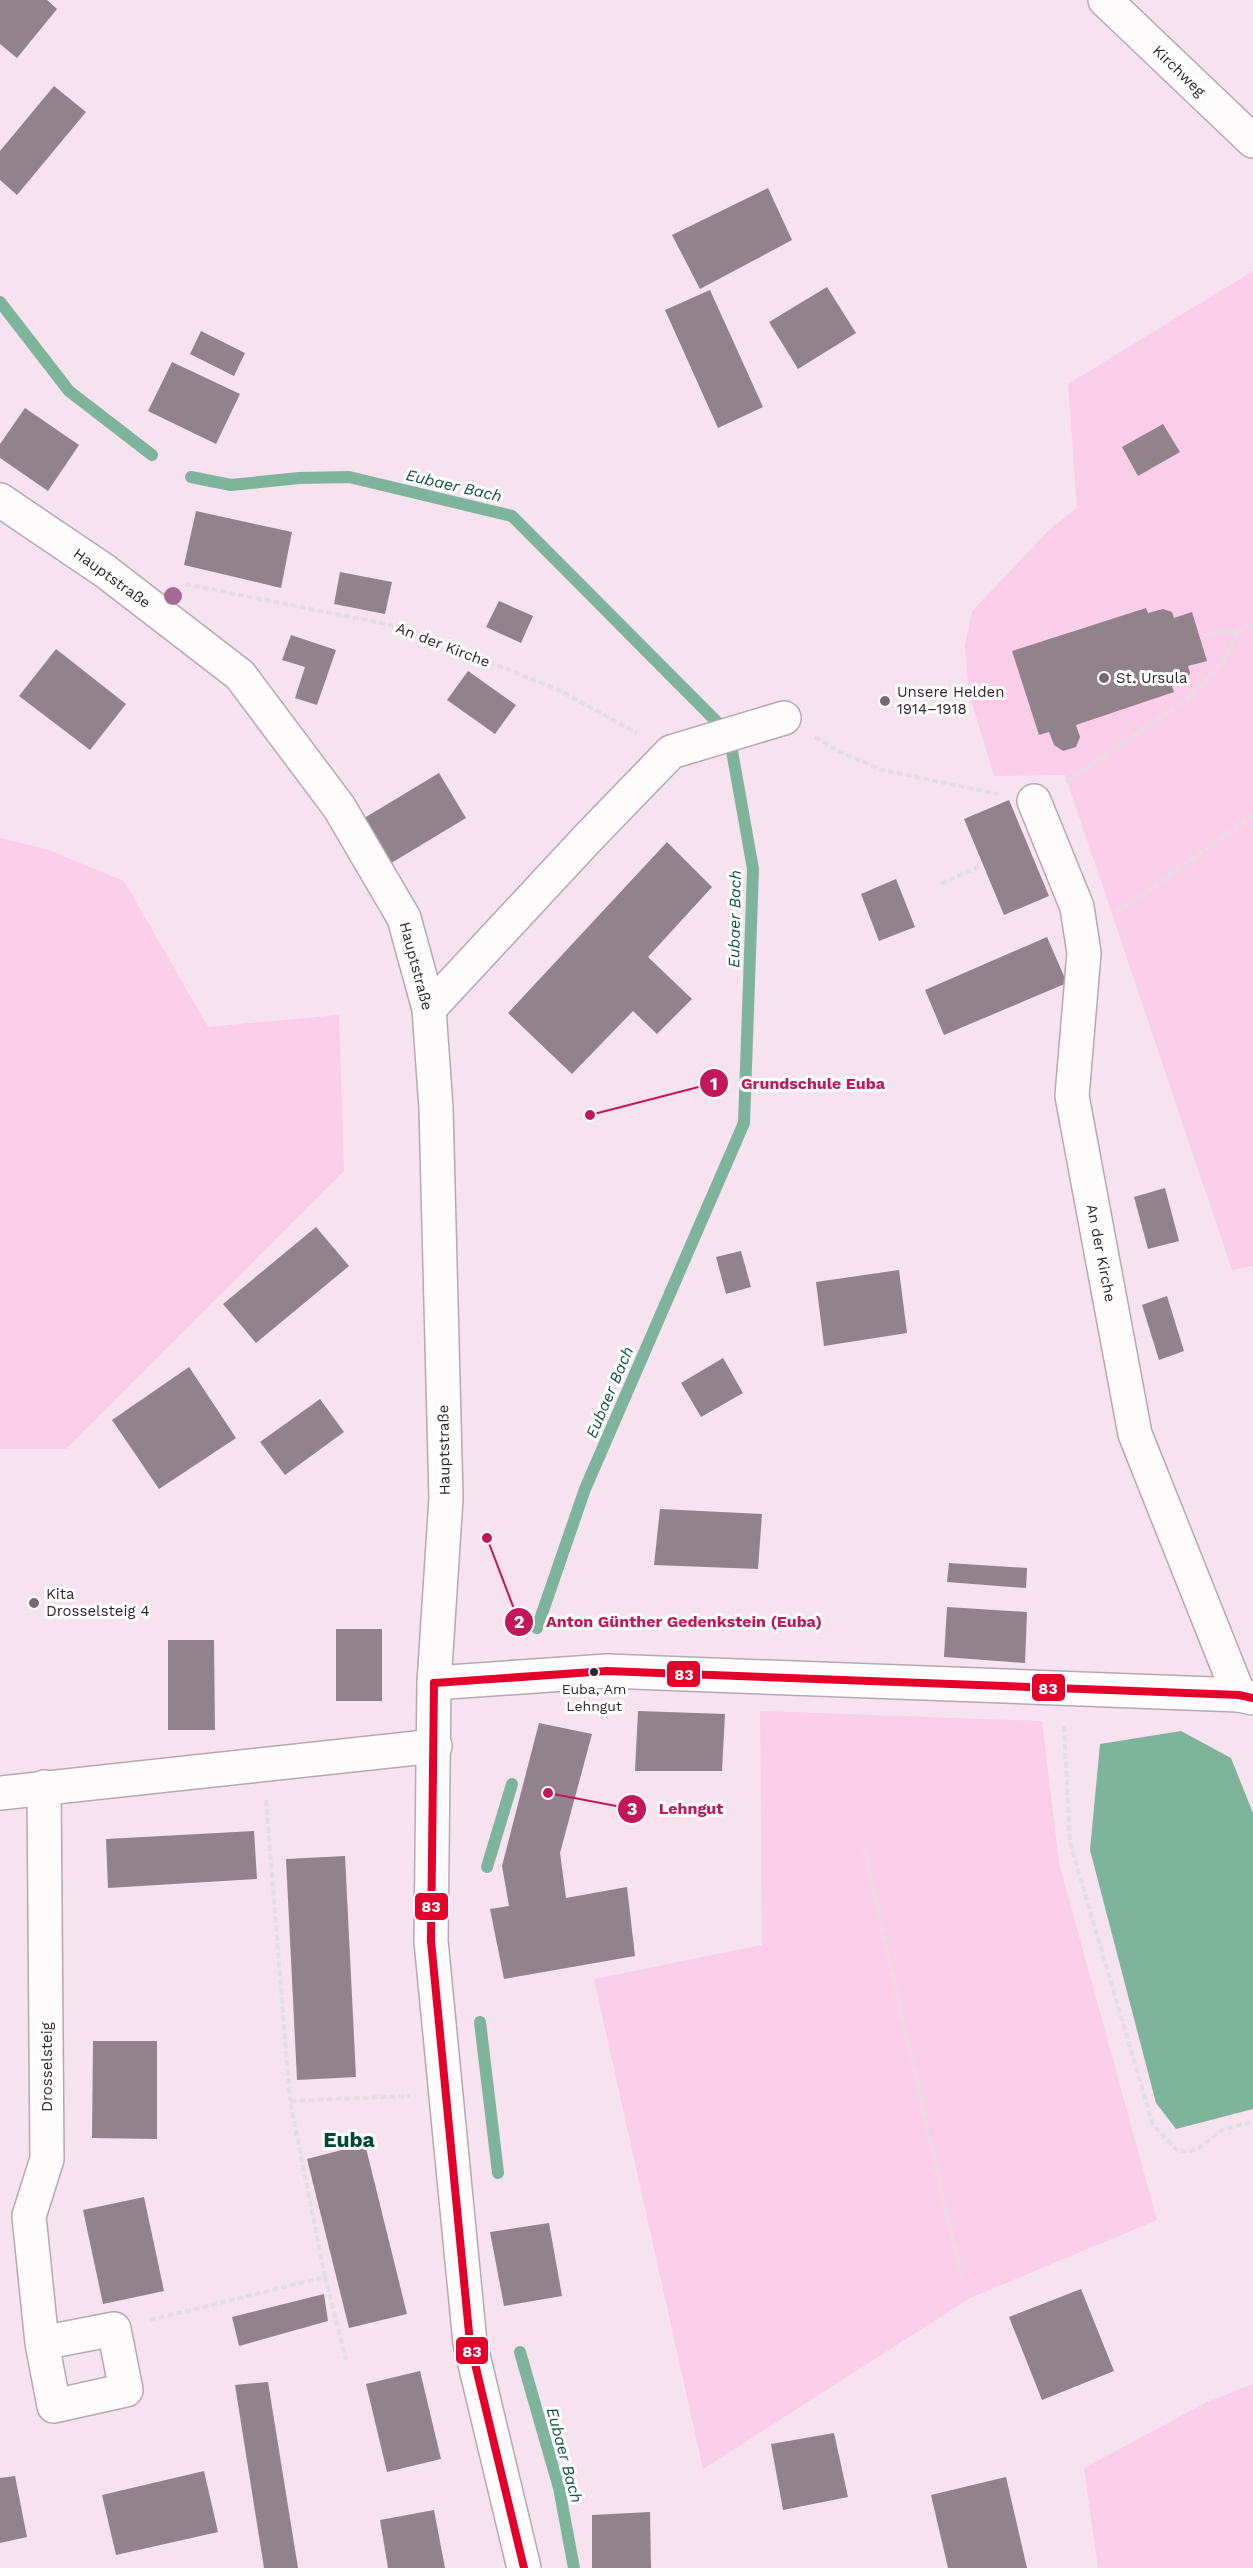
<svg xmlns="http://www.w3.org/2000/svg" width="1253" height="2568" font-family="'Work Sans',sans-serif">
	<rect width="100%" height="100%" fill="#f7e2ef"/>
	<g fill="#facee9">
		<polygon points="1253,271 1253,1266 1232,1270 1065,775 994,776 969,693 965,646 972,611 1050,529 1077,508 1068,384"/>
		<polygon points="0,838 46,849 124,881 208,1027 339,1015 344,1171 66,1449 0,1449"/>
		<polygon points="760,1711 1042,1721 1059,1863 1157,2220 970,2298 703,2469 594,1979 762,1945"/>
		<polygon points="1253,2384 1253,2568 1098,2568 1084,2468 1207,2402"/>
	</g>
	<polygon fill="#7fb49c" points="1181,1731 1231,1758 1253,1813 1253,2109 1176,2129 1156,2103 1090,1850 1100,1744"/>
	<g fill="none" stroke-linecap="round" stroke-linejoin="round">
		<g stroke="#7fb49c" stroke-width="12">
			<polyline points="0,302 69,391 152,455"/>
			<polyline points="191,477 231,485 299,478 349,477 512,516 729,734 753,869 744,1123 585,1489 537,1628"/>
			<polyline points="487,1867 512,1784"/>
			<polyline points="480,2022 498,2173"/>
			<polyline points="520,2352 559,2488 574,2568"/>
		</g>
	</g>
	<g fill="#91828b">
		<polygon points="0,0 47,0 57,9 17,58 0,44"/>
		<polygon points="54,86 86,112 17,195 0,180 0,151"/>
		<polygon points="768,188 792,240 700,289 672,235"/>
		<polygon points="827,287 856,333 798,369 769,322"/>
		<polygon points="710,290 763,407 718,428 665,310"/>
		<polygon points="201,331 245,353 234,376 190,354"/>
		<polygon points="172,362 240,394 216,444 148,411"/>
		<polygon points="25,408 79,445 48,491 0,458 0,444"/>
		<polygon points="1163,424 1180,452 1138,476 1122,447"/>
		<polygon points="196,511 292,532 281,588 184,565"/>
		<polygon points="340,572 392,582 385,614 334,604"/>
		<polygon points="499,601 533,616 521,643 486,627"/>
		<polygon points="1146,608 1148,613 1163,609 1172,612 1174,618 1192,612 1207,661 1188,666 1190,673 1186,682 1172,686 1174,692 1076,725 1080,737 1076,747 1063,751 1054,745 1049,732 1039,735 1012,651"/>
		<polygon points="291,635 336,650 317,705 295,698 305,667 282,660"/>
		<polygon points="56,649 126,704 90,750 19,696"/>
		<polygon points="468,671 516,705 495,734 447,700"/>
		<polygon points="439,773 466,818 388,865 361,820"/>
		<polygon points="1009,800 1049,896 1004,915 964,819"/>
		<polygon points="667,842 712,887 648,957 692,999 657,1034 633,1011 572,1074 508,1013"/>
		<polygon points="896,879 915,927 879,941 861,894"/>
		<polygon points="1047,937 1067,983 944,1035 925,990"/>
		<polygon points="1165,1188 1179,1241 1148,1249 1134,1197"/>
		<polygon points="316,1227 349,1266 256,1343 223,1304"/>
		<polygon points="741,1251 751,1287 726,1294 716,1257"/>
		<polygon points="899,1270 907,1333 824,1346 816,1282"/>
		<polygon points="1167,1296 1184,1351 1159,1360 1142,1305"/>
		<polygon points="723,1358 743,1393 701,1417 681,1383"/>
		<polygon points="189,1367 236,1438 159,1489 112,1420"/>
		<polygon points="320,1399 344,1432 285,1475 260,1442"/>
		<polygon points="660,1509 762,1514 758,1569 654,1565"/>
		<polygon points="949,1563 1027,1568 1026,1588 947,1582"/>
		<polygon points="947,1607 1027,1612 1025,1663 944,1657"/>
		<rect x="336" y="1629" width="46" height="72"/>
		<polygon points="168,1640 214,1640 215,1730 168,1730"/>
		<polygon points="638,1711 725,1714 722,1771 635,1771"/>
		<polygon points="539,1723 592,1734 560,1853 566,1898 627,1887 635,1956 504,1979 490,1909 509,1906 502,1866"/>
		<polygon points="254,1831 257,1879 108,1888 106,1839"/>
		<polygon points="345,1856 356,2077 297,2080 286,1859"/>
		<polygon points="93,2041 157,2041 157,2139 92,2138"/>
		<polygon points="365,2144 407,2314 349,2328 307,2159"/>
		<polygon points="144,2197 164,2291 103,2304 83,2210"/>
		<polygon points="549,2223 562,2296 504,2306 490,2232"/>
		<polygon points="1081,2289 1114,2371 1042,2400 1009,2317"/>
		<polygon points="324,2294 328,2321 239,2346 232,2317"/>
		<polygon points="420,2371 441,2459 387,2472 366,2384"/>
		<polygon points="268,2382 298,2568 264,2568 235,2385"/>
		<polygon points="834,2433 848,2497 783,2510 771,2444"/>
		<polygon points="204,2471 218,2532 116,2555 102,2495"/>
		<polygon points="15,2476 27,2537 0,2543 0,2478"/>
		<polygon points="1006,2477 1027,2568 948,2568 931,2495"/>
		<polygon points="434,2510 445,2568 388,2568 380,2520"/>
		<polygon points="650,2512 651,2568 592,2568 592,2515"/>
	</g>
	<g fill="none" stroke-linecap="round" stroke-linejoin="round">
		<g stroke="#b7a7b0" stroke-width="36">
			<g id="minor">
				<polyline points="1105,0 1253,141"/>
				<polyline points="0,500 105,571 240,675 339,807 404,918 429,1009 436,1108 446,1498 434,1683 431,1941 470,2343 524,2568"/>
				<polyline points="1034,801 1077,907 1084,953 1072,1096 1135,1434 1239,1695"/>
				<polyline points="429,1009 586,840 671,752 784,718"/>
				<polyline points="434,1683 607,1671 1239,1695 1253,1698"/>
				<polyline points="0,1793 435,1746"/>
				<polyline points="42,2343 54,2406 126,2390 114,2329 42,2343 29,2216 47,2159 44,1787"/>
			</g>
		</g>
		<g stroke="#e4dee2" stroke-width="4" stroke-dasharray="6 3" stroke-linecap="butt">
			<polyline points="185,584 401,627 559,690 637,733"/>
			<polyline points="1238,632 1253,623"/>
			<polyline points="815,737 838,751 882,770 998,794"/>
			<polyline points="1066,782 1187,699 1222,663 1238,632 1218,632 1200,637"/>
			<polyline points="941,884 982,865"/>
			<polyline points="1116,911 1140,897 1253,815"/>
			<polyline points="1064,1726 1070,1843 1153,2125 1179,2152 1196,2150 1224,2129 1253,2122"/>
			<polyline points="266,1800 290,2101"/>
			<polyline points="864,1848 961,2276"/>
			<polyline points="325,2277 290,2101 410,2096"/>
			<polyline points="150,2320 325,2277 346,2360"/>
		</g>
		<use href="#minor" stroke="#fefbfd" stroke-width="33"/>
		<g stroke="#fff" stroke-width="12">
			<g id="bus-1">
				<polyline points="434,1683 431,1941 470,2343 524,2568"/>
				<polyline points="434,1683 607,1671 1239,1695 1253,1698"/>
			</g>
		</g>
		<use href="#bus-1" stroke="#e4002b" stroke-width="8"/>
	</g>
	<circle fill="#a26a94" cx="173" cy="596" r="9"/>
	<g fill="#776771" stroke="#fff" stroke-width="2">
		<circle cx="1104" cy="678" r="6"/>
		<circle cx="885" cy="701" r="6"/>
		<circle cx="34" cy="1603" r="6"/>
	</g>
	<circle fill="#32252d" stroke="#fff" stroke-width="2" cx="594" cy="1672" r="5"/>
	<g text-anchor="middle" stroke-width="6" stroke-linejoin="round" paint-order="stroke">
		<g font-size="14" fill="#32252d" stroke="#fff">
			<text x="594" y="1694">Euba, Am<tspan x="594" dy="17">Lehngut</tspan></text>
		</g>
		<g font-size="15" fill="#32252d" stroke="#fff">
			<text transform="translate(1179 71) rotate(44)" y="5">Kirchweg</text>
			<text transform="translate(112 578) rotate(36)" y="5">Hauptstraße</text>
			<text transform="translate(443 645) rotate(21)" y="5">An der Kirche</text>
			<text transform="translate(416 966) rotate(75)" y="5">Hauptstraße</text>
			<text transform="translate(1101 1253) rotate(79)" y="5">An der Kirche</text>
			<text transform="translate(444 1450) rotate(-91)" y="5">Hauptstraße</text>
			<text transform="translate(47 2067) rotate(-90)" y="5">Drosselsteig</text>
		</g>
		<g font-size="15" fill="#32252d" stroke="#fff" text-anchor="start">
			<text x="1116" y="683">St. Ursula</text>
			<text x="897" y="697">Unsere Helden<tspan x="897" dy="17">1914–1918</tspan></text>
			<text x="46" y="1599">Kita<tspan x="46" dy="17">Drosselsteig 4</tspan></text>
		</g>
		<g font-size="16" font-style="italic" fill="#115438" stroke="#fff">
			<text transform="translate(454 485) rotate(13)" y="6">Eubaer Bach</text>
			<text transform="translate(734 919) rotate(-89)" y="6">Eubaer Bach</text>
			<text transform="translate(609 1392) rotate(-67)" y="6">Eubaer Bach</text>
			<text transform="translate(565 2455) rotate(75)" y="6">Eubaer Bach</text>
		</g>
		<g font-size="21" font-weight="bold" fill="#014a30" stroke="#fff">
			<text x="349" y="2147">Euba</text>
		</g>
	</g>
	<path fill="none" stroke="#c2185b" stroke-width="2" d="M590 1115L714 1083M487 1538L519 1622M548 1793L632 1809"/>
	<g fill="#c2185b" stroke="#fff" stroke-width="2">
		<circle cx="590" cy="1115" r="6"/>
		<circle cx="487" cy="1538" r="6"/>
		<circle cx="548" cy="1793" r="6"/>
		<circle cx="714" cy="1083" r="15"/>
		<circle cx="519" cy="1622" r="15"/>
		<circle cx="632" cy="1809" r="15"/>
	</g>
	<g font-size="18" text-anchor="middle" font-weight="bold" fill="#fff">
		<text x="714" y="1090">1</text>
		<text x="519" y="1628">2</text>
		<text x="632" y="1815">3</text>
	</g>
	<g font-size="16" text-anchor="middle" font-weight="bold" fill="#c2185b" stroke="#fff" stroke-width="6" stroke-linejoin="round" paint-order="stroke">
		<text x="813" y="1089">Grundschule Euba</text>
		<text x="684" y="1627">Anton Günther Gedenkstein (Euba)</text>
		<text x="691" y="1814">Lehngut</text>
	</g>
	<g stroke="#fff" stroke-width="2">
		<rect x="666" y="1660" width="35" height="28" rx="6" fill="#e4002b"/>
		<rect x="1031" y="1673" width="35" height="29" rx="6" fill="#e4002b"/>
		<rect x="414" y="1892" width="35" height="29" rx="6" fill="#e4002b"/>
		<rect x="455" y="2336" width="34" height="29" rx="6" fill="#e4002b"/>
	</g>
	<g font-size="16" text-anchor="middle" font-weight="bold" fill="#fff">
		<text x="684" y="1680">83</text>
		<text x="1048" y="1694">83</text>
		<text x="431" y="1912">83</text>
		<text x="472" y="2357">83</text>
	</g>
</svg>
